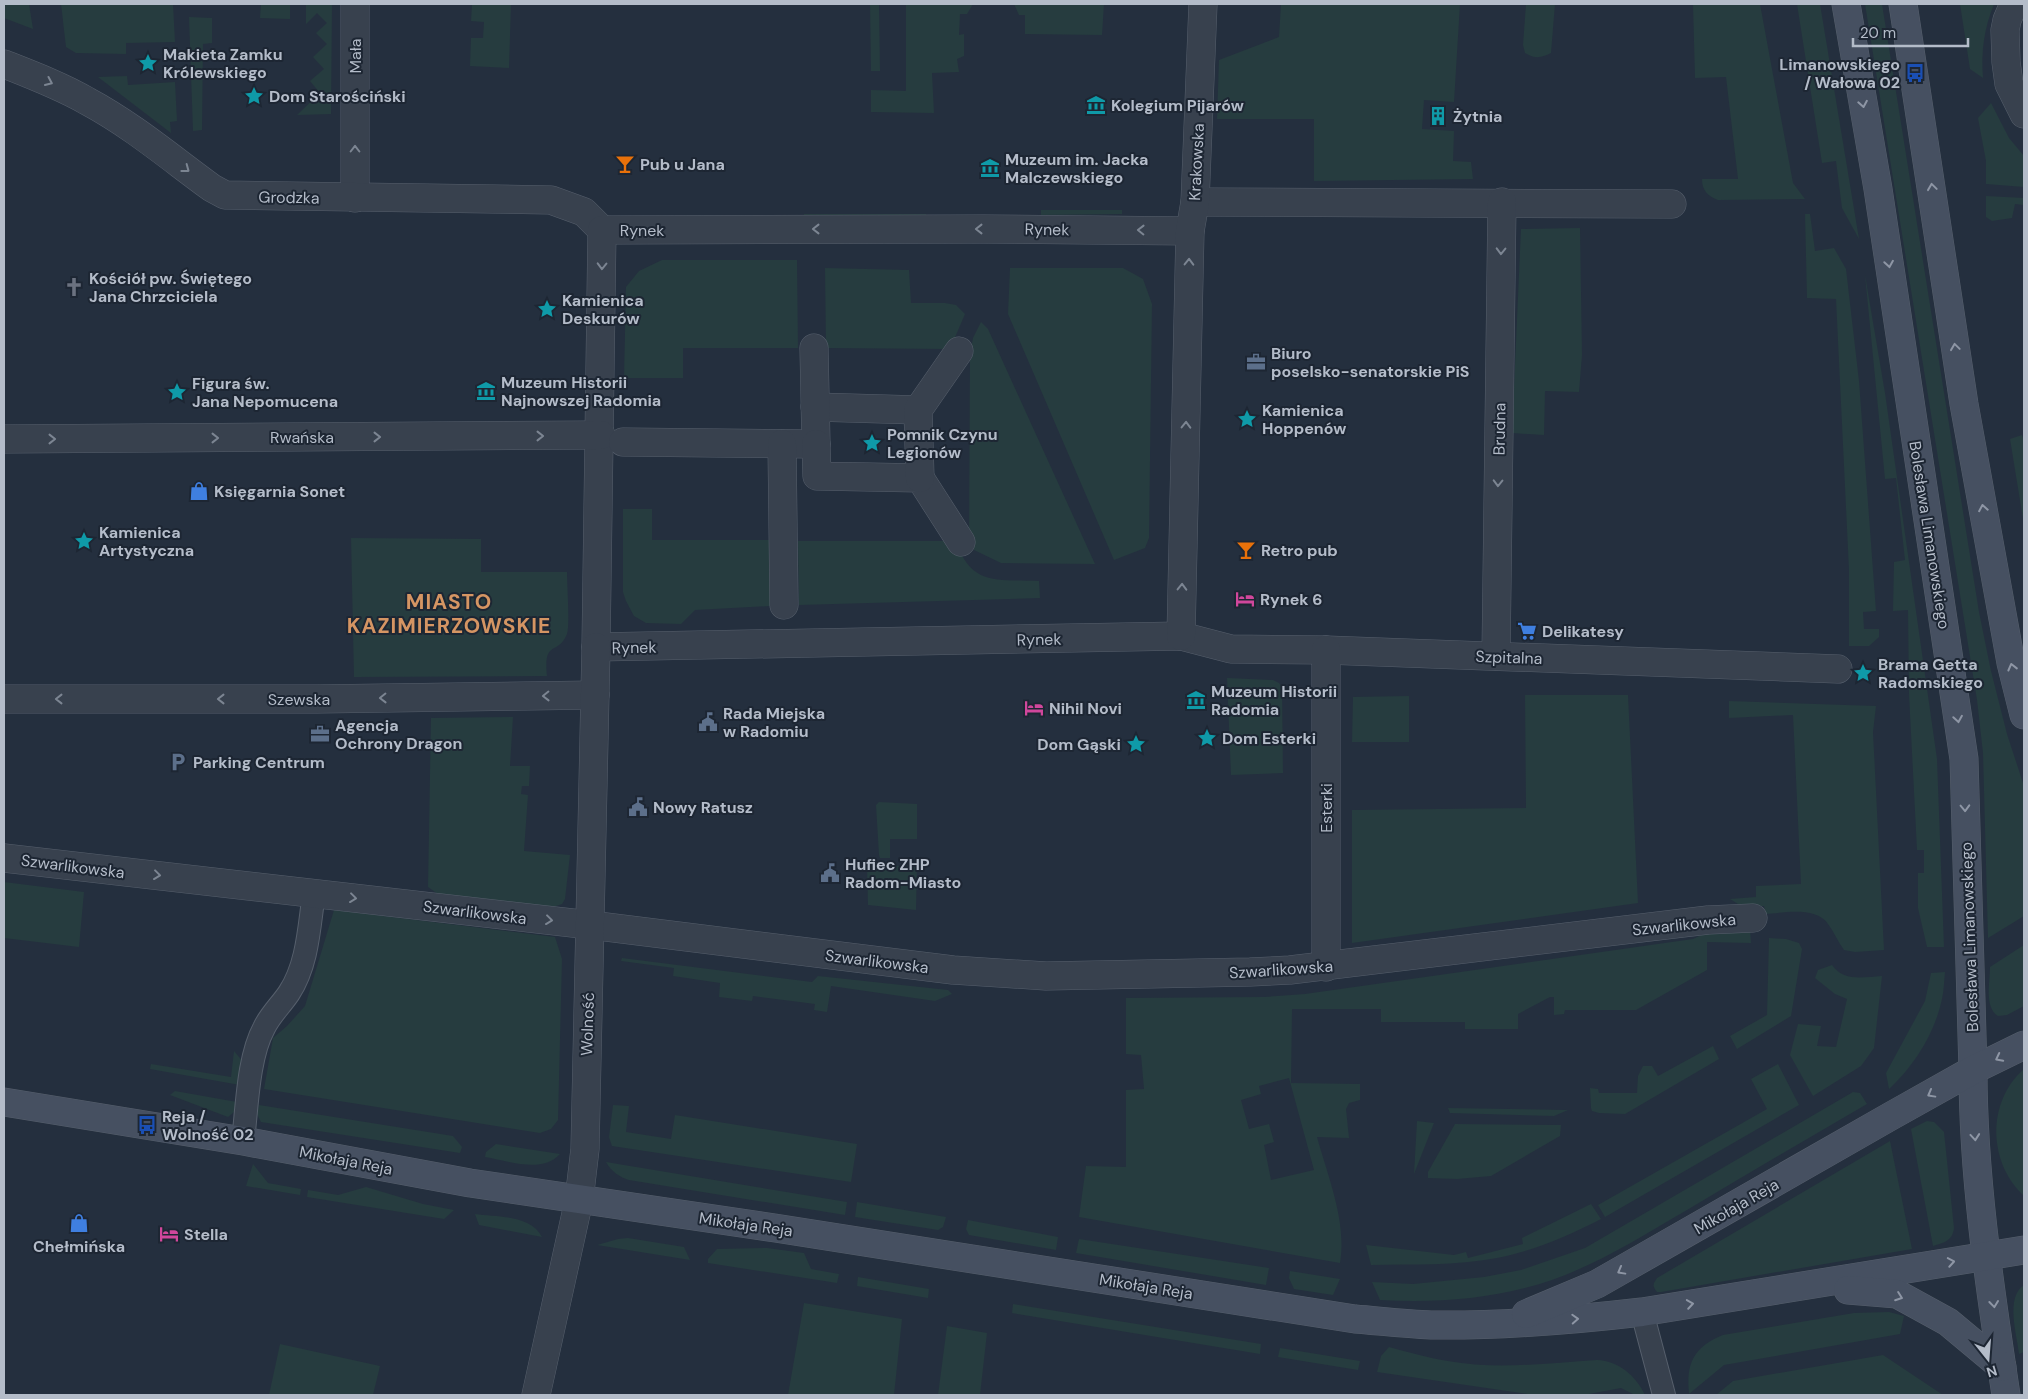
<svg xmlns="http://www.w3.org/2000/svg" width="2028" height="1399" font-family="'DM Sans',sans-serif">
	<rect width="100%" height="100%" fill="#242f3e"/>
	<g fill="#263c3f" fill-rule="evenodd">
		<polygon points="4,4 29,4 33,29 4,18"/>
		<polygon points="61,4 173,4 175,42 126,43 126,54 76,53 66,47"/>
		<polygon points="261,4 290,4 290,19 260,18"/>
		<polygon points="306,4 332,4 331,114 297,115 320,93 310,81 324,69 313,57 327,44 316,33 327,23 317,13 306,24"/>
		<polygon points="472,4 511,4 509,68 470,66 471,38 483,38 484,22 471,21"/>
		<polygon points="870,4 879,4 880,71 871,71"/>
		<polygon points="906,4 973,4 967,14 960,14 959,35 964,34 964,56 957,59 959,72 932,73 934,113 871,112 871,90 906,91"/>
		<polygon points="1014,4 1104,4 1102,35 1025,34 1025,15 1019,15"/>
		<polygon points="1281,4 1460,4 1454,102 1424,100 1422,129 1454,131 1453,161 1471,162 1473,179 1314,181 1314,119 1217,119 1219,60 1279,37"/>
		<path d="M1526,4H1555L1551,53C1541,58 1535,59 1525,53L1523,45Z"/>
		<path d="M1693,4H1760L1793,183L1805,199L1718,200C1708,196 1702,191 1702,179H1738L1726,77L1695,78Z"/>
		<polygon points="1797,4 1820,4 1859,239 1842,208 1836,161 1822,163"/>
		<polygon points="1865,4 1882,4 1979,612 1991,671 2007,734 2024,786 2024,916 1988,938 1983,753 1977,700"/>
		<path d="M1960,4H1994C1984,29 1981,51 1983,78L1970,69Z"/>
		<polygon points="189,17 212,18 212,43 203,44 202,130 193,131"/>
		<polygon points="127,76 128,85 175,82 177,121 170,122 171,133 98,77"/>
		<polygon points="1991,103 2009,138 2024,156 2024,187 1986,184 1986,161 1978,118"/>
		<polygon points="1986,196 2024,198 2024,205 2015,204 2012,218 1992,221 1986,217"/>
		<polygon points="1041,210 1122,210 1122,214 1041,215"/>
		<polygon points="804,214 926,214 926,216 804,217"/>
		<polygon points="1805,214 1810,214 1815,251 1834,248 1846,269 1859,381 1876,611 1863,612 1864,629 1879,629 1879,637 1869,646 1849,646 1849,570 1836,299 1807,298"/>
		<polygon points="1580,228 1582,355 1579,392 1545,391 1544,435 1512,433 1521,229"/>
		<polygon points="662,260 797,260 798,348 683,348 683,378 624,378 626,287 639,271"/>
		<polygon points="825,268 909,270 911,303 945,303 956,305 965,314 950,349 826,348"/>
		<polygon points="1010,268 1123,268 1143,279 1152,304 1149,538 1145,548 1114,560 1008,314"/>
		<polygon points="1865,275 1885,393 1937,759 1944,947 1927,947 1918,908 1918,873 1924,873 1924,850 1917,850 1909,694 1908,610 1893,611 1894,562 1905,560 1896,478 1885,479"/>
		<polygon points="981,322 988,329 1095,564 1001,563 974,550 969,541 970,354 973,338"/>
		<polygon points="2022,435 2024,442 2024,525 2010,439"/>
		<polygon points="623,509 652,509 652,540 770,540 771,606 695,610 681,624 646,623 634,616 626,601 623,592"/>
		<path d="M351,538L481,539V572H567C567,584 570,626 567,634C558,656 543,639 547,676L354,677Z"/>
		<path d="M798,541H956C971,587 998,579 1039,581L1040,598L799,605Z"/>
		<polygon points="1227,678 1273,680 1279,683 1282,687 1283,773 1231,775"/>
		<polygon points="1525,695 1628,695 1638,903 1352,943 1352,810 1526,808"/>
		<polygon points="1409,696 1409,742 1352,742 1353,697"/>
		<path d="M1729,701L1876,706L1873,732L1884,950L1855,952L1844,950C1838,942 1834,932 1828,924C1816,906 1783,913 1765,914L1764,906L1743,907L1730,899L1756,897V886L1801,884L1793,715L1729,718Z"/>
		<polygon points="513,717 510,766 530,766 529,786 522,786 521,794 528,795 524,851 570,855 565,899 562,904 553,907 438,894 428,887 431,718"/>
		<polygon points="879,802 917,804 917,839 890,839 890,858 880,858 879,855 876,805"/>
		<polygon points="917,865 916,910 868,905 867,867"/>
		<polygon points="4,882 84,892 79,947 4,938"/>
		<polygon points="334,910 555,937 562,959 558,1120 551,1129 540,1133 264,1089 273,1038 287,1026 305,1006"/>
		<path d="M1750,929L1751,943L1707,942V970L1636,1010H1565L1564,1014L1554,1015V997H1550L1518,1014V1029H1465V1022H1381V1009H1292L1291,1083L1360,1084V1100L1349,1103L1346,1109L1349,1138L1317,1137C1328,1177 1347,1222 1340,1263L1079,1217L1086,1166L1126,1167V1090L1144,1089L1141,1055L1126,1054V998L1264,997L1305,994L1693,939L1708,932ZM1289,1078L1314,1170L1271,1180L1264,1145L1274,1142L1269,1124L1249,1129L1241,1100L1261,1094L1259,1086Z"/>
		<polygon points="1769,938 1786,939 1799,943 1802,949 1791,1016 1737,1049 1730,1036 1767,1015"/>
		<path d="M2024,945V1006L2007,1015L1998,1016C1984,1007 1990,983 1990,967Z"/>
		<polygon points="622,958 812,982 818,976 948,990 952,994 935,1001 831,986 827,1012 814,1010 815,1004 753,996 752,1001 719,997 720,983 673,976 674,968 621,961"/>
		<path d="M1832,965C1844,982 1863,977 1882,976L1874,1048L1861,1066L1813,1096L1790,1055L1798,1024L1821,1026L1817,1046L1836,1047L1847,999L1835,994L1815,978L1818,970Z"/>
		<path d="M1945,972C1944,981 1944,990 1942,999C1935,1033 1914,1066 1889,1089L1886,1073L1925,1001L1931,973Z"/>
		<polygon points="1713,1046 1719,1059 1625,1114 1599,1113 1592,1111 1591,1108 1590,1088 1598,1089 1599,1093 1637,1093 1638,1076 1643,1066 1652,1066 1658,1076"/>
		<polygon points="234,1051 244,1063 240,1085 150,1069 151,1064 231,1077"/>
		<polygon points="1778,1064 1799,1105 1605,1217 1598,1205 1767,1109 1751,1079"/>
		<path d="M2024,1069V1196C1988,1163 1986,1102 2024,1069Z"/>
		<polygon points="175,1091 237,1102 234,1112 228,1117 170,1095"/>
		<path d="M1853,1092L1860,1093L1867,1104C1807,1139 1747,1174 1687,1210C1644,1235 1600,1263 1552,1280C1496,1299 1439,1303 1380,1300L1372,1282L1413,1284L1484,1277L1521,1270L1585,1248Z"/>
		<polygon points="259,1105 453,1136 462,1147 460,1153 261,1122 257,1114"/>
		<polygon points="613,1105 629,1106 626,1132 671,1139 675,1115 857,1144 851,1182 612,1146 609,1137"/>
		<polygon points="1448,1108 1568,1110 1554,1116 1450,1113"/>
		<polygon points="1417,1121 1434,1123 1414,1174"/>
		<path d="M1927,1121L1934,1122L1944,1132L1954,1228C1953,1240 1944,1243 1933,1246L1911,1129Z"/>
		<polygon points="1455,1124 1561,1125 1560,1136 1491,1176 1457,1179 1428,1178 1428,1172"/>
		<path d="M1890,1141L1912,1249L1661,1292H1657C1652,1286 1653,1284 1657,1278Z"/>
		<path d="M496,1144L560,1154C542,1174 509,1161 485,1157L486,1152Z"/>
		<path d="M606,1162L847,1202L845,1215L629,1180C619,1177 611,1171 606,1162Z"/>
		<polygon points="253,1164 268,1183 301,1189 300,1195 246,1186"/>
		<polygon points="366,1187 423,1204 454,1210 444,1219 307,1197 308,1190 338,1195"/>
		<polygon points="857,1202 946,1217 943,1227 938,1230 855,1217"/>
		<path d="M1591,1204L1601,1219C1568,1236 1533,1251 1497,1258C1455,1266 1413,1264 1371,1265L1366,1245L1454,1255L1466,1252L1468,1258L1523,1244L1522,1238Z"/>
		<path d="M475,1214C497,1217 531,1215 542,1237L479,1225Z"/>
		<polygon points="968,1220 1058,1237 1056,1250 969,1235 966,1229"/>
		<polygon points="628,1238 684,1247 690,1260 597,1245 618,1239"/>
		<polygon points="1079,1239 1269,1268 1266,1285 1076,1253"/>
		<polygon points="767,1248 804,1253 811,1269 839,1274 837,1283 708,1263 708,1259 717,1249"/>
		<polygon points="1290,1271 1340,1279 1333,1295 1294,1289 1289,1278"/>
		<polygon points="858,1277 929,1289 928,1298 857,1286"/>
		<path d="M2024,1285V1352L2019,1354C2017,1335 2005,1297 2024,1285Z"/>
		<polygon points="804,1303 902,1319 894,1395 788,1395"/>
		<polygon points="1013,1304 1261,1344 1260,1354 1012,1313"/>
		<path d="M1889,1312L1904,1316L1900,1334L1724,1365L1689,1394C1686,1364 1693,1347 1723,1335L1854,1313Z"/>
		<polygon points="947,1326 987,1333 980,1395 938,1395"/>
		<polygon points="280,1344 380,1366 373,1395 269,1395"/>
		<path d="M1389,1347C1408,1352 1428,1358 1448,1361C1497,1370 1548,1363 1597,1360C1619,1361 1636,1376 1645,1395H1635L1621,1388L1589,1394L1534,1395L1377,1372L1381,1356Z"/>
		<polygon points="1280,1348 1360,1361 1358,1370 1278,1357"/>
		<polygon points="1883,1355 1943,1395 1716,1395 1733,1381"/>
	</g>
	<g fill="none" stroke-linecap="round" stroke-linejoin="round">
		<g stroke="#565f6c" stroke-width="24">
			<g id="lane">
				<path d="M243,1141C247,1108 248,1057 264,1028C270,1015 281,1005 289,993C308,964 309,927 314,893"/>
				<polyline points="1642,1312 1664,1395"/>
			</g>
		</g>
		<g stroke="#565f6c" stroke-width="29">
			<g id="street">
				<polyline points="355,4 355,198"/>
				<polyline points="2014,4 2007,20 2005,30 2006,62 2009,84 2024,114"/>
				<path d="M4,64C32,75 61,86 87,101C132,125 172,159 212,188L225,195L551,200L584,212L602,230"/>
				<polyline points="1195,202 1672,204"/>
				<polyline points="1190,231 984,229 602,230 596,647 1181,636 1231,649 1326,650 1838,669"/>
				<polyline points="815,407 918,410"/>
				<polyline points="4,439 601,435"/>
				<polyline points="623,442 816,444 814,348"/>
				<polyline points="782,444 784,605"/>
				<polyline points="816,444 817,476 920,478 961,542"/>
				<polyline points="920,478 918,410 959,351"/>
				<polyline points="1181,636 1190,231 1195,202 1203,4"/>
				<polyline points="1496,656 1502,202"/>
				<polyline points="4,699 317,699 595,695"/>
				<polyline points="4,858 590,925 953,970 1046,976 1250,972 1290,970 1708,920 1753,918"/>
				<polyline points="1326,967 1326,650"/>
				<polyline points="536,1395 579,1200 585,1149 596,647"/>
			</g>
		</g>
		<g stroke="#565f6c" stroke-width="29">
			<g id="secondary">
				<path d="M1846,4L1878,189L1964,759L1973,1070C1973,1179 1990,1288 2006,1395"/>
				<polyline points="1903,4 1964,404 2011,663 2024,715"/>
				<path d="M4,1102L243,1141L470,1183L775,1228L1355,1319C1380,1321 1406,1324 1431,1325C1502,1326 1573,1320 1642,1312L2024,1250"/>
				<polyline points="1848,1290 1897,1294 1948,1322 2002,1367"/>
				<polyline points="1526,1314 1597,1284 1891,1116 1973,1070 2024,1045"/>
			</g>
		</g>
		<use href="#lane" stroke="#38414e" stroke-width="22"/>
		<use href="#street" stroke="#38414e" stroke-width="28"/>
		<use href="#secondary" stroke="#465061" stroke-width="28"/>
	</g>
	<defs><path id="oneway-chevron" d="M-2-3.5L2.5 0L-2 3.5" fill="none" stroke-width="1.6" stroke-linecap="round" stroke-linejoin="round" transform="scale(1.25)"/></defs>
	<g stroke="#7c8592">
		<use href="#oneway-chevron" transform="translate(49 82) rotate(24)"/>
		<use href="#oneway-chevron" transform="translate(355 149) rotate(-90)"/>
		<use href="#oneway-chevron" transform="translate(186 169) rotate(37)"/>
		<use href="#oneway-chevron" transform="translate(816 229) rotate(180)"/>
		<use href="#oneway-chevron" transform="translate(979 229) rotate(180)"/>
		<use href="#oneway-chevron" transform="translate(1141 230) rotate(-179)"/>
		<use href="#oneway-chevron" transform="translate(1501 251) rotate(91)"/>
		<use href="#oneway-chevron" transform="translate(1189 262) rotate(-89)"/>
		<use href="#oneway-chevron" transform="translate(602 266) rotate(91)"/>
		<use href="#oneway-chevron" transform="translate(1186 425) rotate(-89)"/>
		<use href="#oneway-chevron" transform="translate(540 436)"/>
		<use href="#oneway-chevron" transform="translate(377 437)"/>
		<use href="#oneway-chevron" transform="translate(215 438)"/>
		<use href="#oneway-chevron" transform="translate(52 439)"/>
		<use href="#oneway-chevron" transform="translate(1498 483) rotate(91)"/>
		<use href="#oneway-chevron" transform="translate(1182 587) rotate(-89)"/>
		<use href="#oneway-chevron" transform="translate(546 696) rotate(179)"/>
		<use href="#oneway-chevron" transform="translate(383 698) rotate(179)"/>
		<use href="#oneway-chevron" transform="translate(59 699) rotate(180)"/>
		<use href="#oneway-chevron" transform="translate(221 699) rotate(180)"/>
		<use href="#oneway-chevron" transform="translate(157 875) rotate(7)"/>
		<use href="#oneway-chevron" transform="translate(353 898) rotate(7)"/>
		<use href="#oneway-chevron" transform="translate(549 920) rotate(7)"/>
	</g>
	<g stroke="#8e96a5">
		<use href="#oneway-chevron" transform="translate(1863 104) rotate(80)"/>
		<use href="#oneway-chevron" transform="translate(1932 187) rotate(-98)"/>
		<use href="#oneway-chevron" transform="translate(1889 264) rotate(81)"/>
		<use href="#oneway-chevron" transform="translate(1955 347) rotate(-98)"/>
		<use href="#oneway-chevron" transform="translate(1983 508) rotate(-100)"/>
		<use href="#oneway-chevron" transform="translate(2012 667) rotate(-104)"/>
		<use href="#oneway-chevron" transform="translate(1958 719) rotate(81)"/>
		<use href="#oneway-chevron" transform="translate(1965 808) rotate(88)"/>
		<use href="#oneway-chevron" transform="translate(1999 1058) rotate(153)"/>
		<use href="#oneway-chevron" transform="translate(1931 1094) rotate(151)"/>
		<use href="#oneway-chevron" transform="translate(1975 1137) rotate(85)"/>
		<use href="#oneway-chevron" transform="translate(1951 1262) rotate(-10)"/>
		<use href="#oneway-chevron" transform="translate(1621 1271) rotate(151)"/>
		<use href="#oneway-chevron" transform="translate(1899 1297) rotate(20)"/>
		<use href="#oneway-chevron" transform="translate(1690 1304) rotate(-9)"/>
		<use href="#oneway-chevron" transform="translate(1994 1304) rotate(83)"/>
		<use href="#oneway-chevron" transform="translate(1575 1319) rotate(-3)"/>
	</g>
	<defs>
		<g id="sight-bare" transform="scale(1.5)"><path d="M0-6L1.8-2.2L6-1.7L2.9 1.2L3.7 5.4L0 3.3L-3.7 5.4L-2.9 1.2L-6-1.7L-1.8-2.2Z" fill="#0f9aa8" stroke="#1d2633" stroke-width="2.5" paint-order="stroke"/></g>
		<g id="bus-bare" transform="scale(1.5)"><path d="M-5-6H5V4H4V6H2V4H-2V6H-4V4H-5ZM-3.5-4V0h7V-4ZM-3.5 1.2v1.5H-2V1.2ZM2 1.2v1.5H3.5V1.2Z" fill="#1a4fb4" stroke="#1d2633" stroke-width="2.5" paint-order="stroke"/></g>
		<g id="museum-bare" transform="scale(1.5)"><path d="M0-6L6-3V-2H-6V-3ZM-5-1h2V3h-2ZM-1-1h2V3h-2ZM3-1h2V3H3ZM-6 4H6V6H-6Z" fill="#0f9aa8" stroke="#1d2633" stroke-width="2.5" paint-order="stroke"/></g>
		<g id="building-bare" transform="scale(1.5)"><path d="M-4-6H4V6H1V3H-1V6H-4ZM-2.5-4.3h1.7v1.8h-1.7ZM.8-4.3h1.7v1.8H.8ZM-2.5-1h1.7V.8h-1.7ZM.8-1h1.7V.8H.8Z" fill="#0f9aa8" stroke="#1d2633" stroke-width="2.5" paint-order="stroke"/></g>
		<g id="bar-bare" transform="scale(1.5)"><path d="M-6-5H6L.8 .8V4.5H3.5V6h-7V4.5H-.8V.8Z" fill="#e8710a" stroke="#1d2633" stroke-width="2.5" paint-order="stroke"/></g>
		<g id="church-bare" transform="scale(1.5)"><path d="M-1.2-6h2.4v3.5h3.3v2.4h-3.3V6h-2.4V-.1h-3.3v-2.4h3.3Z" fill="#6b7280" stroke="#1d2633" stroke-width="2.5" paint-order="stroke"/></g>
		<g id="office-bare" transform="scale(1.5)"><path d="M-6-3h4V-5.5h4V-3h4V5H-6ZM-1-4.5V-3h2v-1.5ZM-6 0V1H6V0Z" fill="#5c6f8a" stroke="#1d2633" stroke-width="2.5" paint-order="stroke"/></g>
		<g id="shop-bare" transform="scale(1.5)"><path d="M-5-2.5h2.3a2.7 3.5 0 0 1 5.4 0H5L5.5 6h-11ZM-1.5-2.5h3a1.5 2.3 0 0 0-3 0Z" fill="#3f7fe0" stroke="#1d2633" stroke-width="2.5" paint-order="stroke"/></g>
		<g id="hotel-bare" transform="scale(1.5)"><path d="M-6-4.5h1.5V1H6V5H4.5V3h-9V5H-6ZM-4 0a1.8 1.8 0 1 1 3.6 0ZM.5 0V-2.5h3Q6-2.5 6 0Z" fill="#d1479c" stroke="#1d2633" stroke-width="2.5" paint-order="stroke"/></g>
		<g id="supermarket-bare" transform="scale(1.5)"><path d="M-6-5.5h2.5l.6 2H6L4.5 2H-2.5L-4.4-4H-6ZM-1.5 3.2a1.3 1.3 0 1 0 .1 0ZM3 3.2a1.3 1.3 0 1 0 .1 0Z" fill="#3f7fe0" stroke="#1d2633" stroke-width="2.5" paint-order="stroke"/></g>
		<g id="civic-bare" transform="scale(1.5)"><path d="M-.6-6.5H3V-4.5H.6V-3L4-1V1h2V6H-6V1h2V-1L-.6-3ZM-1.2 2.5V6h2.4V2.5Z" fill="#5c6f8a" stroke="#1d2633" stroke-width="2.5" paint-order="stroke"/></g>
		<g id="parking-bare" transform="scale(1.5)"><path d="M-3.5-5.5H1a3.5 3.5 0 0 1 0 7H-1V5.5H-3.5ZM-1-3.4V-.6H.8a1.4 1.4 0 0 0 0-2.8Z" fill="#5c6f8a" stroke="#1d2633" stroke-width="2.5" paint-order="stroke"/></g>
	</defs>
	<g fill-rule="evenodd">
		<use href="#sight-bare" x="148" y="63"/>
		<use href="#bus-bare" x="1915" y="73"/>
		<use href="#sight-bare" x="254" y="96"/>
		<use href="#museum-bare" x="1096" y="105"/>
		<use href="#building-bare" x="1438" y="116"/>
		<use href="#bar-bare" x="625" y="164"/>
		<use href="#museum-bare" x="990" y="168"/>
		<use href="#church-bare" x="74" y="287"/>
		<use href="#sight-bare" x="547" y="309"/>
		<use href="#office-bare" x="1256" y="362"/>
		<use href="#museum-bare" x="486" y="391"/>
		<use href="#sight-bare" x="177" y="392"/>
		<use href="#sight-bare" x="1247" y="419"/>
		<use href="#sight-bare" x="872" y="443"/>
		<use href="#shop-bare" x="199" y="491"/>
		<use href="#sight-bare" x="84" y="541"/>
		<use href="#bar-bare" x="1246" y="550"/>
		<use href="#hotel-bare" x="1245" y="599"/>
		<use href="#supermarket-bare" x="1527" y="631"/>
		<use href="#sight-bare" x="1863" y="673"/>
		<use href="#museum-bare" x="1196" y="700"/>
		<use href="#hotel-bare" x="1034" y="708"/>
		<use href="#civic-bare" x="708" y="722"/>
		<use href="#office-bare" x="320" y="734"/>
		<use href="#sight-bare" x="1207" y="738"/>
		<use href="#sight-bare" x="1136" y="744"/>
		<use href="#parking-bare" x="178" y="762"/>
		<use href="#civic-bare" x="638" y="807"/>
		<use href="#civic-bare" x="830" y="873"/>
		<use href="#bus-bare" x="147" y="1125"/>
		<use href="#shop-bare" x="79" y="1223"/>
		<use href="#hotel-bare" x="169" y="1234"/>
	</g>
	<g text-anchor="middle" stroke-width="4" stroke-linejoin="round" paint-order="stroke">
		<g font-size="16" font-weight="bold" fill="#b4bcc9" stroke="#1d2633" text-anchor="start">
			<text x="163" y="60">Makieta Zamku<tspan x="163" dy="18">Królewskiego</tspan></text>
			<text x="1900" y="70" text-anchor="end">Limanowskiego<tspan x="1900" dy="18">/ Wałowa 02</tspan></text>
			<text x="269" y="102">Dom Starościński</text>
			<text x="1111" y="111">Kolegium Pijarów</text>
			<text x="1453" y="122">Żytnia</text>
			<text x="1005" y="165">Muzeum im. Jacka<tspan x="1005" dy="18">Malczewskiego</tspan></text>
			<text x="640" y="170">Pub u Jana</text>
			<text x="89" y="284">Kościół pw. Świętego<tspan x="89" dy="18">Jana Chrzciciela</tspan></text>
			<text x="562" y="306">Kamienica<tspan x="562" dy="18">Deskurów</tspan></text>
			<text x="1271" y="359">Biuro<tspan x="1271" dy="18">poselsko-senatorskie PiS</tspan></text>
			<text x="501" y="388">Muzeum Historii<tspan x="501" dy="18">Najnowszej Radomia</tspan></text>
			<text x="192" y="389">Figura św.<tspan x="192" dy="18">Jana Nepomucena</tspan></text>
			<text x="1262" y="416">Kamienica<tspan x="1262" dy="18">Hoppenów</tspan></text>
			<text x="887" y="440">Pomnik Czynu<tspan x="887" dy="18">Legionów</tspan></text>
			<text x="214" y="497">Księgarnia Sonet</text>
			<text x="99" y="538">Kamienica<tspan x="99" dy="18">Artystyczna</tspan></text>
			<text x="1261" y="556">Retro pub</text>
			<text x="1260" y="605">Rynek 6</text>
			<text x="1542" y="637">Delikatesy</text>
			<text x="1878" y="670">Brama Getta<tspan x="1878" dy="18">Radomskiego</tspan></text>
			<text x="1211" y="697">Muzeum Historii<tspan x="1211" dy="18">Radomia</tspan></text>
			<text x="1049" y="714">Nihil Novi</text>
			<text x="723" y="719">Rada Miejska<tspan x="723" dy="18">w Radomiu</tspan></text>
			<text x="335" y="731">Agencja<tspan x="335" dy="18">Ochrony Dragon</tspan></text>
			<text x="1222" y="744">Dom Esterki</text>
			<text x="1121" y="750" text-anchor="end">Dom Gąski</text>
			<text x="193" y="768">Parking Centrum</text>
			<text x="653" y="813">Nowy Ratusz</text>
			<text x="845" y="870">Hufiec ZHP<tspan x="845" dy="18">Radom-Miasto</tspan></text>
			<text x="162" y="1122">Reja /<tspan x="162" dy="18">Wolność 02</tspan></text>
			<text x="184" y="1240">Stella</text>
			<text x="79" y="1252" text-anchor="middle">Chełmińska</text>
		</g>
		<g font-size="16" fill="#b4bcc9" stroke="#1d2633">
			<text transform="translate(355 56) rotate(-90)" y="6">Mała</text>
			<text transform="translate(1196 162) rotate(-87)" y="6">Krakowska</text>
			<text transform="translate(289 197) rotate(1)" y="6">Grodzka</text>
			<text transform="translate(1047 229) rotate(1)" y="6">Rynek</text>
			<text x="642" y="236">Rynek</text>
			<text transform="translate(1499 429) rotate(-89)" y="6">Brudna</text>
			<text x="302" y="443">Rwańska</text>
			<text transform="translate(1930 535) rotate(81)" y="6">Bolesława Limanowskiego</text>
			<text transform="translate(1039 639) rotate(-1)" y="6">Rynek</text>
			<text transform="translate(634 647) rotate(-1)" y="6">Rynek</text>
			<text transform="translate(1509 657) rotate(2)" y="6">Szpitalna</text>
			<text x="299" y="705">Szewska</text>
			<text transform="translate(1326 808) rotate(-90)" y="6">Esterki</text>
			<text transform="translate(73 866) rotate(7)" y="6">Szwarlikowska</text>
			<text transform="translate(475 912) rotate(7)" y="6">Szwarlikowska</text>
			<text transform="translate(1684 924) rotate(-6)" y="6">Szwarlikowska</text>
			<text transform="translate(1969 937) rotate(-92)" y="6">Bolesława Limanowskiego</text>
			<text transform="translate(877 961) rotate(7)" y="6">Szwarlikowska</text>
			<text transform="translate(1281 969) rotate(-4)" y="6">Szwarlikowska</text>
			<text transform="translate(587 1024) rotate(-88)" y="6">Wolność</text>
			<text transform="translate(346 1160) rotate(11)" y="6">Mikołaja Reja</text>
			<text transform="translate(1736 1206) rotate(-30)" y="6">Mikołaja Reja</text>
			<text transform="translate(746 1224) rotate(8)" y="6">Mikołaja Reja</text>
			<text transform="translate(1146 1286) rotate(9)" y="6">Mikołaja Reja</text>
		</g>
		<g font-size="21" font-weight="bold" letter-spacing="1" fill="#d59563" stroke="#1d2633">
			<text x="449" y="609">MIASTO<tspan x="449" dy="24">KAZIMIERZOWSKIE</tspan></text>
		</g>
	</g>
	<rect width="2028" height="1399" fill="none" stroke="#b4bcc9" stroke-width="10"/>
	<g transform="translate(1988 1359) rotate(163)" stroke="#1d2633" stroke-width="4" paint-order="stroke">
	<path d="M0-4L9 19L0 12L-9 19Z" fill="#b4bcc9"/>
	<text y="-8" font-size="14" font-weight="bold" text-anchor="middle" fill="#b4bcc9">N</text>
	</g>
	<path d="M1853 38v8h115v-8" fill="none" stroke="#b4bcc9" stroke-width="2.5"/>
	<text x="1860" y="38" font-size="15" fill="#b4bcc9" stroke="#1d2633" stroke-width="4" paint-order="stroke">20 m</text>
</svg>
